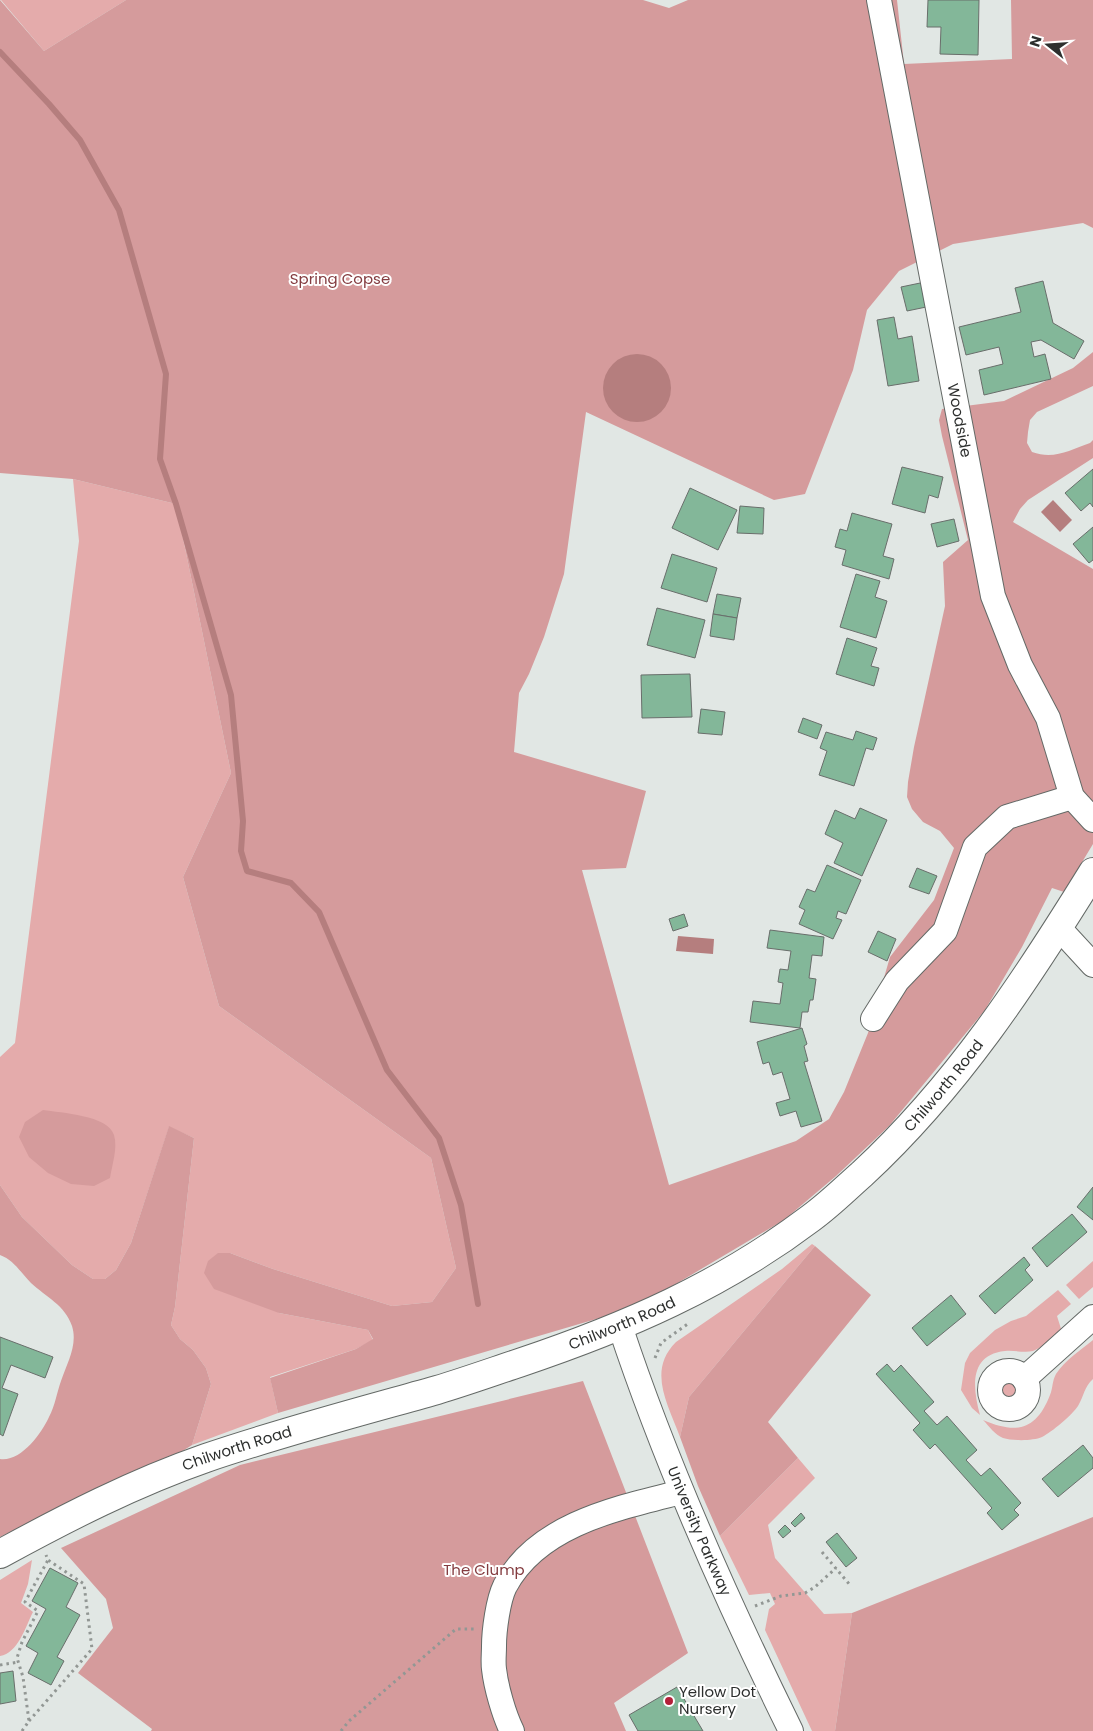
<svg xmlns="http://www.w3.org/2000/svg" width="1093" height="1731" font-family="Poppins,sans-serif">
	<rect width="100%" height="100%" fill="#e1e7e4"/>
	<g fill="#e4abab">
		<polygon points="1,0 126,0 44,51"/>
		<polygon points="73,479 176,504 231,773 183,877 219,1006 431,1158 456,1268 432,1302 392,1306 273,1269 230,1253 279,1313 368,1330 373,1340 356,1349 270,1377 278,1413 192,1445 211,1384 206,1368 193,1350 180,1339 171,1325 175,1307 194,1138 169,1127 131,1243 116,1270 105,1279 93,1279 72,1265 22,1217 0,1185 0,1057 15,1043 79,541"/>
		<path d="M812,1244L815,1246L689,1397L680,1437C668,1404 647,1371 676,1342L782,1269Z"/>
		<polygon points="1093,1261 1093,1287 1079,1299 1066,1285"/>
		<path d="M1058,1290L1071,1304L1057,1316L1062,1332C1053,1339 1043,1347 1033,1351C1024,1353 1014,1350 1005,1351C968,1355 973,1389 980,1415L972,1408L961,1390L965,1363L970,1353L995,1330L1011,1321L1026,1316Z"/>
		<path d="M1093,1340V1379C1084,1387 1084,1396 1078,1406C1072,1415 1052,1432 1042,1437C1033,1441 1013,1441 1003,1438C995,1435 989,1426 983,1420C1016,1434 1036,1431 1050,1395C1053,1388 1052,1381 1056,1374C1065,1360 1081,1350 1093,1340Z"/>
		<circle cx="1009" cy="1389" r="12"/>
		<polygon points="798,1458 815,1478 768,1525 775,1558 824,1614 852,1613 835,1731 812,1731 765,1630 769,1609 775,1604 770,1593 749,1595 720,1536"/>
		<path d="M32,1560L28,1584L21,1603L33,1612C25,1628 18,1653 0,1656V1580Z"/>
	</g>
	<g fill="#d59b9c">
		<path d="M0,0L44,51L126,0H643L669,8L688,0H897L904,64L1012,59L1011,0H1093V228L1083,223L953,244L899,271L867,310L853,370L805,494L774,500L586,412L564,574L544,637L529,674L519,693L514,752L646,791L626,868L582,870L669,1185L796,1141L829,1119L844,1092L868,1033L890,957L934,900L954,848L940,831L923,822L912,809L907,797L908,782L914,747L945,606L943,562L968,540L942,436L939,420L942,409L1004,401L1073,368L1093,352V386L1037,412L1030,420L1028,432L1027,443L1032,452C1054,460 1070,450 1090,443L1093,440V458L1028,500L1020,509L1013,522L1093,569V844L1064,892L1052,888L1022,947L985,1010L889,1126L836,1176L784,1220L637,1307L278,1413L270,1378L356,1349L373,1339L368,1330L279,1313L214,1289L204,1273L208,1261L218,1253H230L273,1269L392,1306L432,1302L456,1268L431,1158L219,1006L183,877L231,773L176,504L73,479L0,473Z"/>
		<path d="M43,1110C61,1113 108,1115 114,1135C118,1148 112,1165 110,1178L94,1186L71,1184L48,1173L29,1157L19,1137L25,1122Z"/>
		<path d="M169,1126L194,1138L175,1307L171,1325L180,1339L193,1350L206,1368L211,1384L192,1445L181,1452L138,1469L0,1537V1459C21,1462 41,1434 49,1417C55,1406 57,1392 61,1381C67,1363 78,1345 72,1326C65,1305 46,1297 31,1283C21,1273 14,1260 0,1255V1185L22,1217L72,1265L93,1279H105L116,1270L131,1243Z"/>
		<polygon points="815,1246 871,1295 768,1422 798,1458 720,1536 698,1486 680,1437 689,1397"/>
		<polygon points="583,1381 688,1653 614,1703 626,1731 151,1731 152,1729 78,1673 113,1628 106,1599 61,1548 240,1465"/>
		<polygon points="1093,1517 1093,1731 835,1731 852,1613"/>
	</g>
	<g fill="#b57e7e">
		<circle cx="637" cy="388" r="34"/>
		<polygon points="1053,500 1072,520 1060,532 1041,512"/>
		<polygon points="678,936 714,939 713,954 676,951"/>
	</g>
	<g fill="none" stroke-linecap="round" stroke-linejoin="round">
		<polyline stroke="#b57e7e" stroke-width="6" points="0,52 49,104 80,140 119,210 166,374 160,459 176,504 231,695 243,821 241,851 247,871 291,883 319,912 387,1070 439,1138 461,1205 478,1304"/>
	</g>
	<g fill="#83b799" stroke="#696e6b">
		<polygon points="928,0 979,0 978,55 940,54 941,27 927,27"/>
		<polygon points="1043,281 1053,323 1084,341 1074,359 1041,340 1031,342 1034,357 1045,354 1051,379 984,395 979,370 1003,364 999,347 966,355 959,327 1021,312 1015,288"/>
		<polygon points="925,282 931,306 907,311 901,287"/>
		<polygon points="894,317 898,339 912,336 919,381 888,386 877,320"/>
		<polygon points="902,467 943,477 938,498 929,495 925,513 892,504"/>
		<polygon points="1093,469 1093,507 1090,503 1081,511 1065,493"/>
		<polygon points="690,488 737,510 718,550 672,528"/>
		<polygon points="740,506 764,508 763,534 737,533"/>
		<polygon points="852,513 892,524 883,556 894,559 889,579 842,565 846,550 835,547 840,529 847,531"/>
		<polygon points="954,519 959,541 937,547 931,524"/>
		<polygon points="1093,527 1093,560 1089,563 1073,544"/>
		<polygon points="672,554 717,568 707,602 661,588"/>
		<polygon points="856,574 880,581 875,597 887,601 876,638 840,627"/>
		<polygon points="717,594 741,598 737,618 713,614"/>
		<polygon points="657,608 705,620 695,658 647,645"/>
		<polygon points="713,614 737,618 734,640 710,636"/>
		<polygon points="847,638 877,648 871,666 879,668 874,686 836,674"/>
		<polygon points="690,674 692,717 642,718 641,675"/>
		<polygon points="701,709 725,712 722,735 698,733"/>
		<polygon points="803,718 822,725 817,739 798,732"/>
		<polygon points="856,731 877,738 873,750 866,748 854,786 819,775 827,751 820,748 826,732 853,740"/>
		<polygon points="860,808 887,820 862,876 834,863 843,843 825,834 835,810 855,819"/>
		<polygon points="827,865 861,880 846,914 838,911 836,918 842,920 833,939 799,924 805,910 799,907 807,889 815,892"/>
		<polygon points="917,868 937,876 929,894 909,887"/>
		<polygon points="684,914 688,926 673,931 669,919"/>
		<polygon points="770,930 824,937 822,956 812,955 809,978 816,979 813,1000 810,1000 808,1012 802,1012 800,1028 750,1022 753,1001 780,1004 783,983 778,982 780,969 788,970 791,951 767,948"/>
		<polygon points="878,931 896,939 887,961 868,952"/>
		<polygon points="802,1028 807,1044 804,1046 808,1061 804,1062 822,1121 801,1127 796,1111 780,1116 776,1103 790,1099 782,1072 773,1075 769,1062 763,1064 757,1042"/>
		<polygon points="1093,1187 1093,1220 1077,1207"/>
		<polygon points="1072,1214 1087,1232 1047,1267 1032,1248"/>
		<polygon points="1024,1257 1030,1265 1025,1270 1033,1280 995,1314 979,1296"/>
		<polygon points="951,1295 966,1314 927,1346 912,1328"/>
		<polygon points="0,1337 53,1357 45,1378 11,1365 2,1388 18,1394 3,1436 0,1434"/>
		<polygon points="887,1364 894,1372 901,1365 934,1402 924,1411 937,1425 947,1416 977,1450 966,1460 981,1476 990,1468 1021,1503 1014,1510 1019,1515 1002,1530 987,1513 992,1508 935,1444 930,1449 913,1430 920,1423 876,1374"/>
		<polygon points="1083,1445 1093,1458 1093,1468 1058,1497 1042,1479"/>
		<polygon points="801,1513 805,1518 795,1527 791,1523"/>
		<polygon points="785,1525 791,1531 783,1538 778,1532"/>
		<polygon points="837,1533 857,1558 846,1567 826,1542"/>
		<polygon points="50,1568 78,1583 66,1607 80,1615 57,1657 64,1661 51,1685 28,1673 38,1653 26,1646 46,1609 32,1601"/>
		<polygon points="13,1671 16,1701 0,1704 0,1673"/>
		<polygon points="677,1687 703,1731 638,1731 629,1715"/>
	</g>
	<g fill="none" stroke-linecap="round" stroke-linejoin="round">
		<g stroke="#646966" stroke-width="26">
			<g id="minor">
				<path id="s1" d="M879,0L993,596L1020,665L1048,718L1072,797L1093,820"/>
				<polyline points="1059,928 1093,965"/>
				<polyline points="873,1019 897,981 945,931 975,847 1007,817 1072,797"/>
				<path id="s2" d="M620,1326C666,1465 726,1599 791,1731"/>
				<circle cx="1009" cy="1390" r="19"/>
				<polyline points="1024,1379 1093,1317"/>
				<path d="M512,1731C504,1715 496,1687 494,1669C493,1662 494,1654 494,1646C494,1631 498,1600 505,1586C538,1524 618,1508 681,1492"/>
			</g>
		</g>
		<g stroke="#646966" stroke-width="30">
			<g id="major">
				<path id="s3" d="M0,1554C66,1518 134,1483 206,1458C282,1432 359,1412 437,1390C464,1382 492,1372 519,1363C626,1327 721,1286 811,1218C829,1205 845,1189 862,1174C957,1086 1025,982 1093,872"/>
			</g>
		</g>
		<g stroke="#929794" stroke-width="3" stroke-dasharray="2.5 4" stroke-linecap="butt">
			<polyline points="655,1358 661,1343 689,1323"/>
			<polyline points="822,1552 850,1585"/>
			<polyline points="755,1606 781,1596 805,1593 815,1587 836,1568"/>
			<polyline points="0,1665 19,1662"/>
			<polyline points="29,1721 92,1649 84,1584 48,1560 46,1555"/>
			<polyline points="22,1731 29,1721 23,1677 17,1658 22,1642 38,1611 25,1602 48,1560"/>
			<polyline points="341,1731 349,1721 456,1629 474,1629"/>
		</g>
		<use href="#minor" stroke="#fff" stroke-width="24"/>
		<use href="#major" stroke="#fff" stroke-width="28"/>
	</g>
	<circle fill="#b32039" stroke="#fff" stroke-width="2" cx="669" cy="1701" r="5"/>
	<g text-anchor="middle" stroke-width="4" stroke-linejoin="round" paint-order="stroke">
		<g font-size="15" fill="#843c40" stroke="#fff">
			<text x="340" y="284">Spring Copse</text>
			<text x="484" y="1575">The Clump</text>
		</g>
		<g font-size="15" fill="#2d2f2e" stroke="#fff">
			<text dy="5" stroke="none"><textPath href="#s1" startOffset="428">Woodside</textPath></text>
			<text dy="5" stroke="none"><textPath href="#s3" startOffset="1070">Chilworth Road</textPath></text>
			<text dy="5" stroke="none"><textPath href="#s3" startOffset="665">Chilworth Road</textPath></text>
			<text dy="5" stroke="none"><textPath href="#s3" startOffset="260">Chilworth Road</textPath></text>
			<text dy="5" stroke="none"><textPath href="#s2" startOffset="220">University Parkway</textPath></text>
		</g>
		<g font-size="15" fill="#2d2f2e" stroke="#fff" text-anchor="start">
			<text x="679" y="1697">Yellow Dot<tspan x="679" dy="17">Nursery</tspan></text>
		</g>
	</g>
	<g transform="translate(1048 45) rotate(287)" stroke="#ffffff" stroke-width="4" paint-order="stroke">
	<path d="M0-4L9 19L0 12L-9 19Z" fill="#2d2f2e"/>
	<text y="-8" font-size="14" font-weight="bold" text-anchor="middle" fill="#2d2f2e">N</text>
	</g>
</svg>
